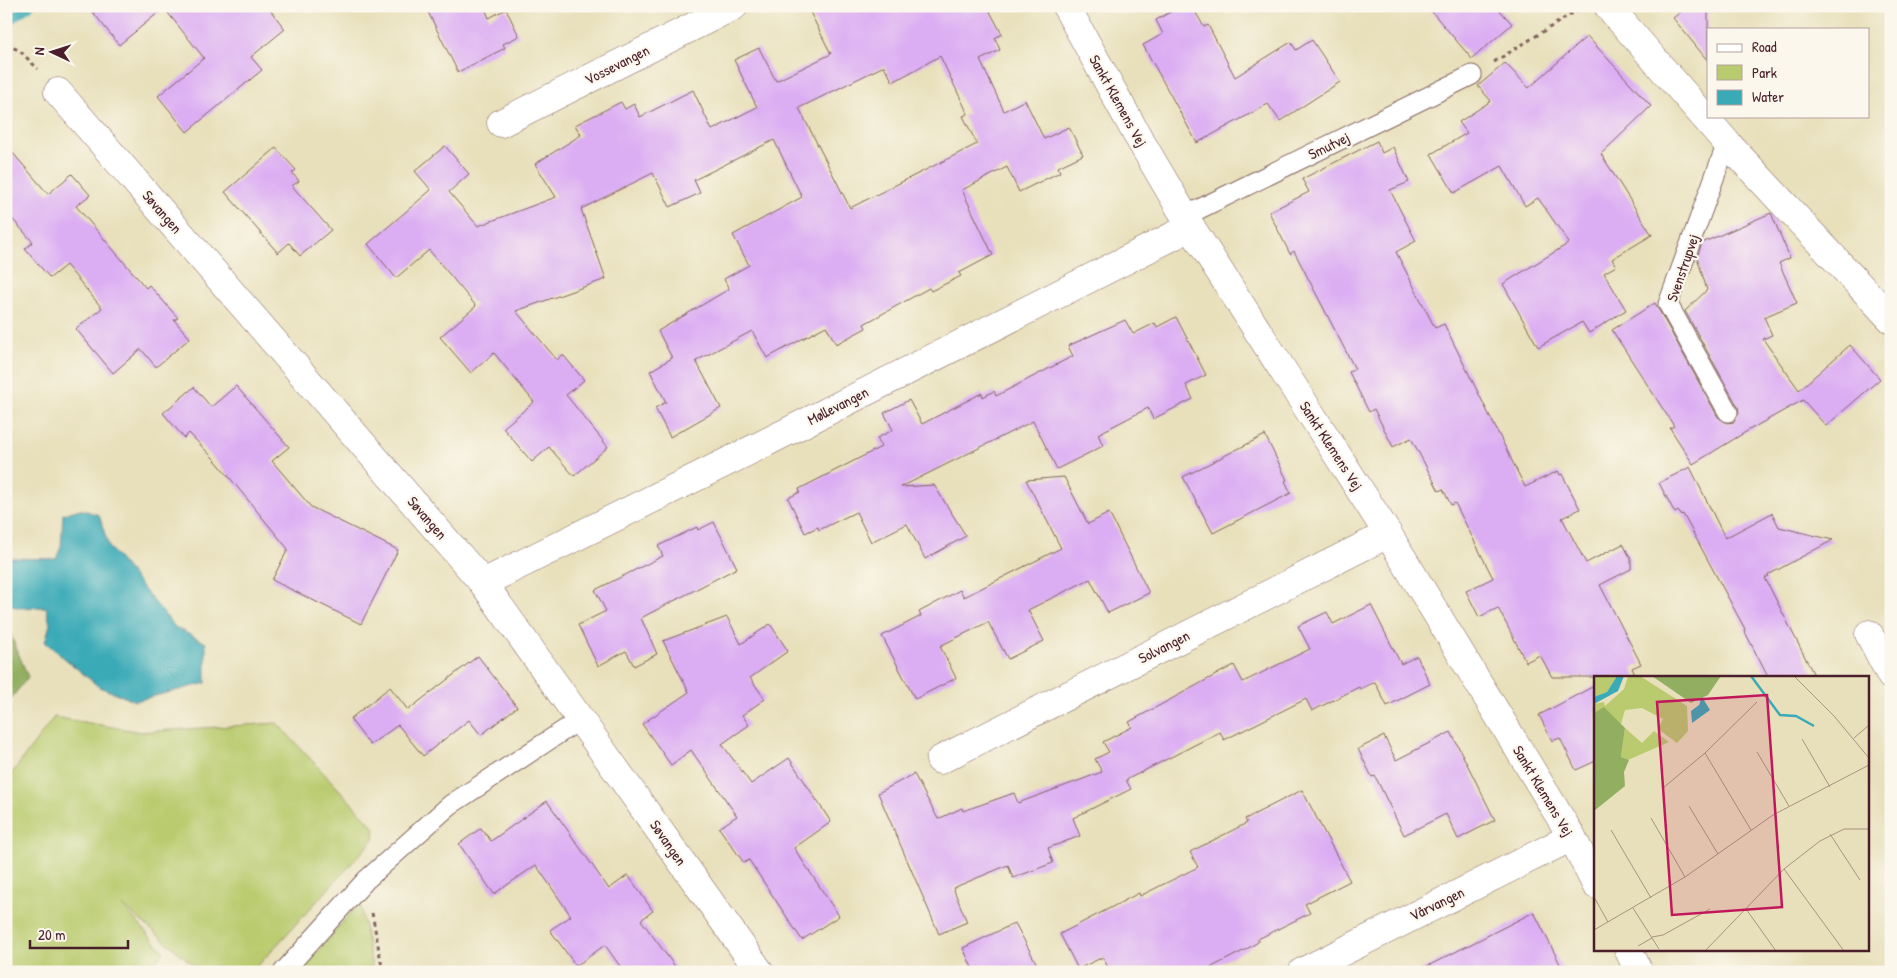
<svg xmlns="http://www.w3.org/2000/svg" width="1897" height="978" font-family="'Patrick Hand',sans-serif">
	<rect width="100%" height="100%" fill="#fbf7ec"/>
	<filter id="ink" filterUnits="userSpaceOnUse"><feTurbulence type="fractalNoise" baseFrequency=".02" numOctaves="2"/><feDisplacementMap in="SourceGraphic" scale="10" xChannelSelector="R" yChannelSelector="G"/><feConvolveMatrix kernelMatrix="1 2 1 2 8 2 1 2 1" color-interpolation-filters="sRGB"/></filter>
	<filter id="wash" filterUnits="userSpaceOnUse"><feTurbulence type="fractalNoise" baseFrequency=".0096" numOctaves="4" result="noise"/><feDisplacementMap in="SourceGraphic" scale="20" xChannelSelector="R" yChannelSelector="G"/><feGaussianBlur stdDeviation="1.12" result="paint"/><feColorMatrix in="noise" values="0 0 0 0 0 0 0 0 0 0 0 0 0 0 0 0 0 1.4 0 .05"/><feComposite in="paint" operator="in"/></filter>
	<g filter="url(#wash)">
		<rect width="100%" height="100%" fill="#e8e0bb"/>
		<g fill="#b9cb6e" stroke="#82754c">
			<polygon points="54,717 141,732 277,723 375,828 374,839 252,972 202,972 122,905 164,952 147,972 6,972 6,781"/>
			<polygon points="360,902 373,972 300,972"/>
		</g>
		<polygon fill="#92af61" stroke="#6e6746" points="6,623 28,677 6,705"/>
		<polygon fill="#3aaab7" stroke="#426471" points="80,509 99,515 109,547 175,627 206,643 206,683 135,701 99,687 45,642 50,624 46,607 20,608 6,604 6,558 56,559 61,547 63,514"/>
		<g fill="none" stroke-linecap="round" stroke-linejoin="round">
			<polyline stroke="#3aaab7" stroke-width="10" points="6,22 29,6"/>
		</g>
		<g id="blocks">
			<g fill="#dbadf3" fill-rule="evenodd">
				<polygon points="88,6 267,6 285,29 251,57 262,70 187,132 158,96 204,58 164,8 119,45"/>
				<polygon points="425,6 484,6 489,18 506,9 519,36 503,44 505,48 458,72"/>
				<path d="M807,6H987L1002,34L995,38L1000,50L980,60L1004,111L1025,100L1044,139L1069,127L1083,155L1058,167L1060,172L1019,192L1007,167L962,190L993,255L959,273L961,276L931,291L929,288L864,324L866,328L836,344L826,326L767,358L752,331L696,361L721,408L670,437L655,408L666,402L650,371L672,358L658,331L729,289L724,279L749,265L733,235L802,197L774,140L694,180L700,193L670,207L653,173L581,209L606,279L516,311L557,360L562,355L564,356L584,380L566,395L608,447L574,476L549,447L532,462L503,428L534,402L494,353L471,373L440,337L476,306L429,250L396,278L368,244L431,190L415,171L445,146L469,174L449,192L478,226L556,197L535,164L581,135L575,125L621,102L625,109L634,104L640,117L693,90L712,130L757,107L734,60L759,48L776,81L831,54ZM940,56L968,114L963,116L977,144L850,208L799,108L884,66L893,82Z"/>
				<polygon points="1181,6 1192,6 1204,27 1208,25 1235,77 1291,42 1296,50 1312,40 1340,82 1280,121 1268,104 1197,143 1143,45 1163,34 1156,20"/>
				<polygon points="1427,6 1496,6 1512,24 1472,59"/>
				<polygon points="1688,6 1708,6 1708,61 1673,18"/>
				<polygon points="1587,36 1651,106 1601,154 1652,235 1612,259 1616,266 1604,273 1626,310 1589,333 1582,322 1538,347 1503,284 1569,243 1538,198 1525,206 1502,166 1454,193 1431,154 1467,133 1459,122 1491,101 1478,86 1505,63 1529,88"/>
				<polygon points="1377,141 1382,153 1393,147 1409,182 1390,190 1416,241 1396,252 1435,328 1444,324 1525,487 1558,471 1560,475 1562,474 1580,509 1562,518 1586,563 1623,544 1631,559 1631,569 1600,585 1641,664 1632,668 1636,677 1552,677 1540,655 1526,662 1498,608 1479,617 1466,591 1493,578 1455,503 1451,505 1443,489 1439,491 1411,438 1393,447 1374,409 1369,412 1349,372 1355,369 1294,251 1290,254 1269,212 1309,192 1302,179"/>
				<polygon points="6,145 48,194 72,174 90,195 76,206 146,288 149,285 178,318 174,320 190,338 156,367 141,349 113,373 76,329 102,308 66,265 50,278 25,249 33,242 6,212"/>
				<polygon points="276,148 296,170 292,173 299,181 292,186 331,230 300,256 289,243 278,253 225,192"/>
				<polygon points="1771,213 1790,258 1779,263 1797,303 1764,317 1772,335 1763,339 1799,390 1850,345 1880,379 1826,426 1803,400 1749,430 1693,464 1670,428 1674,426 1612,330 1655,303 1718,417 1727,423 1734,422 1739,413 1738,407 1685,311 1707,290 1697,257 1702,243"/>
				<polygon points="1176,317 1206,375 1186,385 1193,399 1153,419 1148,408 1098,434 1103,446 1057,469 1033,421 901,487 934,485 966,536 925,559 907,524 871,542 856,512 819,530 818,527 805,533 788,498 800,492 799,489 881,447 877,438 893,430 884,413 909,400 922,424 982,393 983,397 994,391 996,396 1073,356 1068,346 1125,320 1133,334 1155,323 1157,327"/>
				<polygon points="236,386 289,447 272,461 311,507 398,550 361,624 272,580 288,549 216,461 189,433 184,438 163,413 194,387 211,407"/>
				<polygon points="1265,435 1287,480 1285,481 1291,493 1213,533 1183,477"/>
				<polygon points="1690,467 1725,538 1772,513 1779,527 1833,540 1768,575 1769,576 1765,578 1815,677 1768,677 1744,630 1745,629 1683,514 1681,515 1678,511 1675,513 1659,483"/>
				<polygon points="1064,477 1088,524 1109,513 1149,593 1108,613 1090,579 1028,610 1044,641 1008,659 988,622 940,646 956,678 915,699 882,636 921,616 919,612 960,590 964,597 1061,548 1026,480"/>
				<polygon points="714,522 737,568 641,618 657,654 634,666 626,651 598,666 578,625 606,611 595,590 663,556 658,546 697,527 698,530"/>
				<polygon points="1371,605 1401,664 1417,656 1430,684 1387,706 1375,682 1360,689 1359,687 1312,711 1306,699 1224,740 1220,732 1126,780 1131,789 1073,818 1080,836 1048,848 1053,863 1013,878 1008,865 953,888 967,922 939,934 878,793 914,774 938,819 962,808 963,811 1014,793 1018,803 1102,772 1095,759 1109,752 1103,742 1132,727 1129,722 1234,665 1243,682 1310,649 1298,626 1327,612 1333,624"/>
				<polygon points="727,617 741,644 770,624 788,651 750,678 765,699 742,715 749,725 722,744 751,784 789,758 831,822 794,848 839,916 802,940 749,860 744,863 719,828 737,816 691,750 671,765 642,724 689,692 663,641"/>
				<polygon points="478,656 517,707 481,735 469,720 423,756 398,725 370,745 350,719 390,687 408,710"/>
				<polygon points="1596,685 1596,761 1576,770 1560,738 1552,741 1539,715"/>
				<polygon points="1451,732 1495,820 1458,839 1446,814 1404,835 1375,776 1372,777 1358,749 1384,736 1396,760"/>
				<polygon points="1302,790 1350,881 1305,904 1310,913 1258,939 1258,942 1245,950 1202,972 1110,972 1103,957 1078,969 1060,934 1139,893 1140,896 1198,867 1190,852 1247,823 1245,819"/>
				<polygon points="547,801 609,889 628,875 653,911 641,920 679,972 624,972 605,945 576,966 550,930 571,916 536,865 494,894 459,844 481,828 491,841"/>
				<polygon points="1534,912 1564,972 1416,972"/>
				<polygon points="1015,923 1041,972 974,972 963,948"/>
			</g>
		</g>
	</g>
	<g filter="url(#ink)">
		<use href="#blocks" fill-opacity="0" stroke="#81635d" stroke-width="1"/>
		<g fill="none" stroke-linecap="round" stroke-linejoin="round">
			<g stroke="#81635d" stroke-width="21">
				<g id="service">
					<polyline points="1727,143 1668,304 1728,412"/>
					<polyline points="1185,216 1472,75"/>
					<polyline points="283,972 366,880 450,805 581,719"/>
				</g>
			</g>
			<g stroke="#81635d" stroke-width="29">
				<g id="minor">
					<polyline points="1066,6 1137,135 1191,227 1388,534 1572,837 1596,885"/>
					<polyline points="1608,6 1727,143 1891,319"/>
					<polyline points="58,92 483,583 760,972"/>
					<polyline points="501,123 734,6"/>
					<polyline points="483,583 765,443 1191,227"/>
					<polyline points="1869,634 1891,676"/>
					<polyline points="940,760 1388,534"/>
					<polyline points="1628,949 1639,972"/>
					<polyline points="1302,972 1572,837"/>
				</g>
			</g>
			<g stroke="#81635d" stroke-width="3" stroke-dasharray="4 4" stroke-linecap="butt">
				<polyline points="6,45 19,50 38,69"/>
				<polyline points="1494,62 1578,10"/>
				<polyline points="372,913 383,972"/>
			</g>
			<use href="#service" stroke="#fff" stroke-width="19"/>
			<use href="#minor" stroke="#fff" stroke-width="28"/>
		</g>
	</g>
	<g text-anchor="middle" stroke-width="4.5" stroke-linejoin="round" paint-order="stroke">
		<g font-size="15" fill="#4a1f2b" stroke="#fbf7ec">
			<text transform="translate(617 65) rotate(-27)" y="5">Vossevangen</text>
			<text transform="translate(1118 101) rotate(61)" y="5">Sankt Klemens Vej</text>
			<text transform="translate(1329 146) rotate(-26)" y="5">Smutvej</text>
			<text transform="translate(162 212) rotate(49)" y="5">Søvangen</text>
			<text transform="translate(1683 268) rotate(-71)" y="5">Svenstrupvej</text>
			<text transform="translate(838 406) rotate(-27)" y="5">Møllevangen</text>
			<text transform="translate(1331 446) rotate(57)" y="5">Sankt Klemens Vej</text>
			<text transform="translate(427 518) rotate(49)" y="5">Søvangen</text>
			<text transform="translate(1164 647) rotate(-27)" y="5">Solvangen</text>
			<text transform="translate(1543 791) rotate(59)" y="5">Sankt Klemens Vej</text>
			<text transform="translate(668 843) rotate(55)" y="5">Søvangen</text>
			<text transform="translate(1437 904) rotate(-26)" y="5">Vårvangen</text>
		</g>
	</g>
	<g transform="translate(1594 676)">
		<rect width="275" height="275" fill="#e8e0bb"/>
		<path d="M0,0H23L13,16L0,21ZM34,0H46L93,30L94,55L83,67L64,53L69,43L48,32L31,34L27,48L14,37H0V28L10,26L11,30L30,13ZM31,52L48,67L60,55L75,66L34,84L27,81Z" fill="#b9cb6e"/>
		<path d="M58,0H127L114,19L97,27ZM10,31L31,52L27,81L35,84L30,96L31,110L0,135V37Z" fill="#92af61"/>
		<path d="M23,0H30L24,15L0,28V21L13,16ZM108,21L116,34L98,47L97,35L105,29Z" fill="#3aaab7"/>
		<path fill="none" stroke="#3aaab7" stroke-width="2.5" d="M157,0L186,39L202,40L220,50"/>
		<path fill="none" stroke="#a99381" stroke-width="1" d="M200,0L240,40L275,82M260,62L275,49M208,63L236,111M163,76L195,130M111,77L157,154M69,112L111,77L163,26M95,130L124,178M57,142L91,201M17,154L57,222M236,158L266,204M190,193L250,275M0,221L14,246M39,232L65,273M152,233L182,275M0,254L91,201L179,139L275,89M58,261L69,259L116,233M44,270L58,262M111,275L190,193L226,165L250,153H275"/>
		<path fill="#c2185b" fill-opacity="0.15" stroke="#c2185b" stroke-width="2.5" d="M173,19L188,231L78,239L63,26Z"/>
		<rect width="275" height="275" fill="none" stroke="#4a1f2b" stroke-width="2.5"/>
	</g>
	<rect width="1897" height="978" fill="none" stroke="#fbf7ec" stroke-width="25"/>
	<rect x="1707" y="28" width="162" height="90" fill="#fbf7ec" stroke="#b4a19f"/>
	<rect x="1717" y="44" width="25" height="8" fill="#ffffff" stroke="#b4a19f"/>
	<text x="1752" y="52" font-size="15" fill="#4a1f2b">Road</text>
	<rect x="1717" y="65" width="25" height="15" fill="#b9cb6e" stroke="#b4a19f"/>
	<text x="1752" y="78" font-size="15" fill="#4a1f2b">Park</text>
	<rect x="1717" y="90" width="25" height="15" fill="#3aaab7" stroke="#b4a19f"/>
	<text x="1752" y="102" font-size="15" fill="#4a1f2b">Water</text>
	<g transform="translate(52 52) rotate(274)" stroke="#fbf7ec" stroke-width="4" paint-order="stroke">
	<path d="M0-4L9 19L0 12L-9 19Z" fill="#4a1f2b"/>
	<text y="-8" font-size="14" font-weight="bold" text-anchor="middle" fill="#4a1f2b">N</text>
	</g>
	<path d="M30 940v8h98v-8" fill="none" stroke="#4a1f2b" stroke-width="2.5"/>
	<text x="38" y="940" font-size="15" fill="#4a1f2b" stroke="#fbf7ec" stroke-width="4" paint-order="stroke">20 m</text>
</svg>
